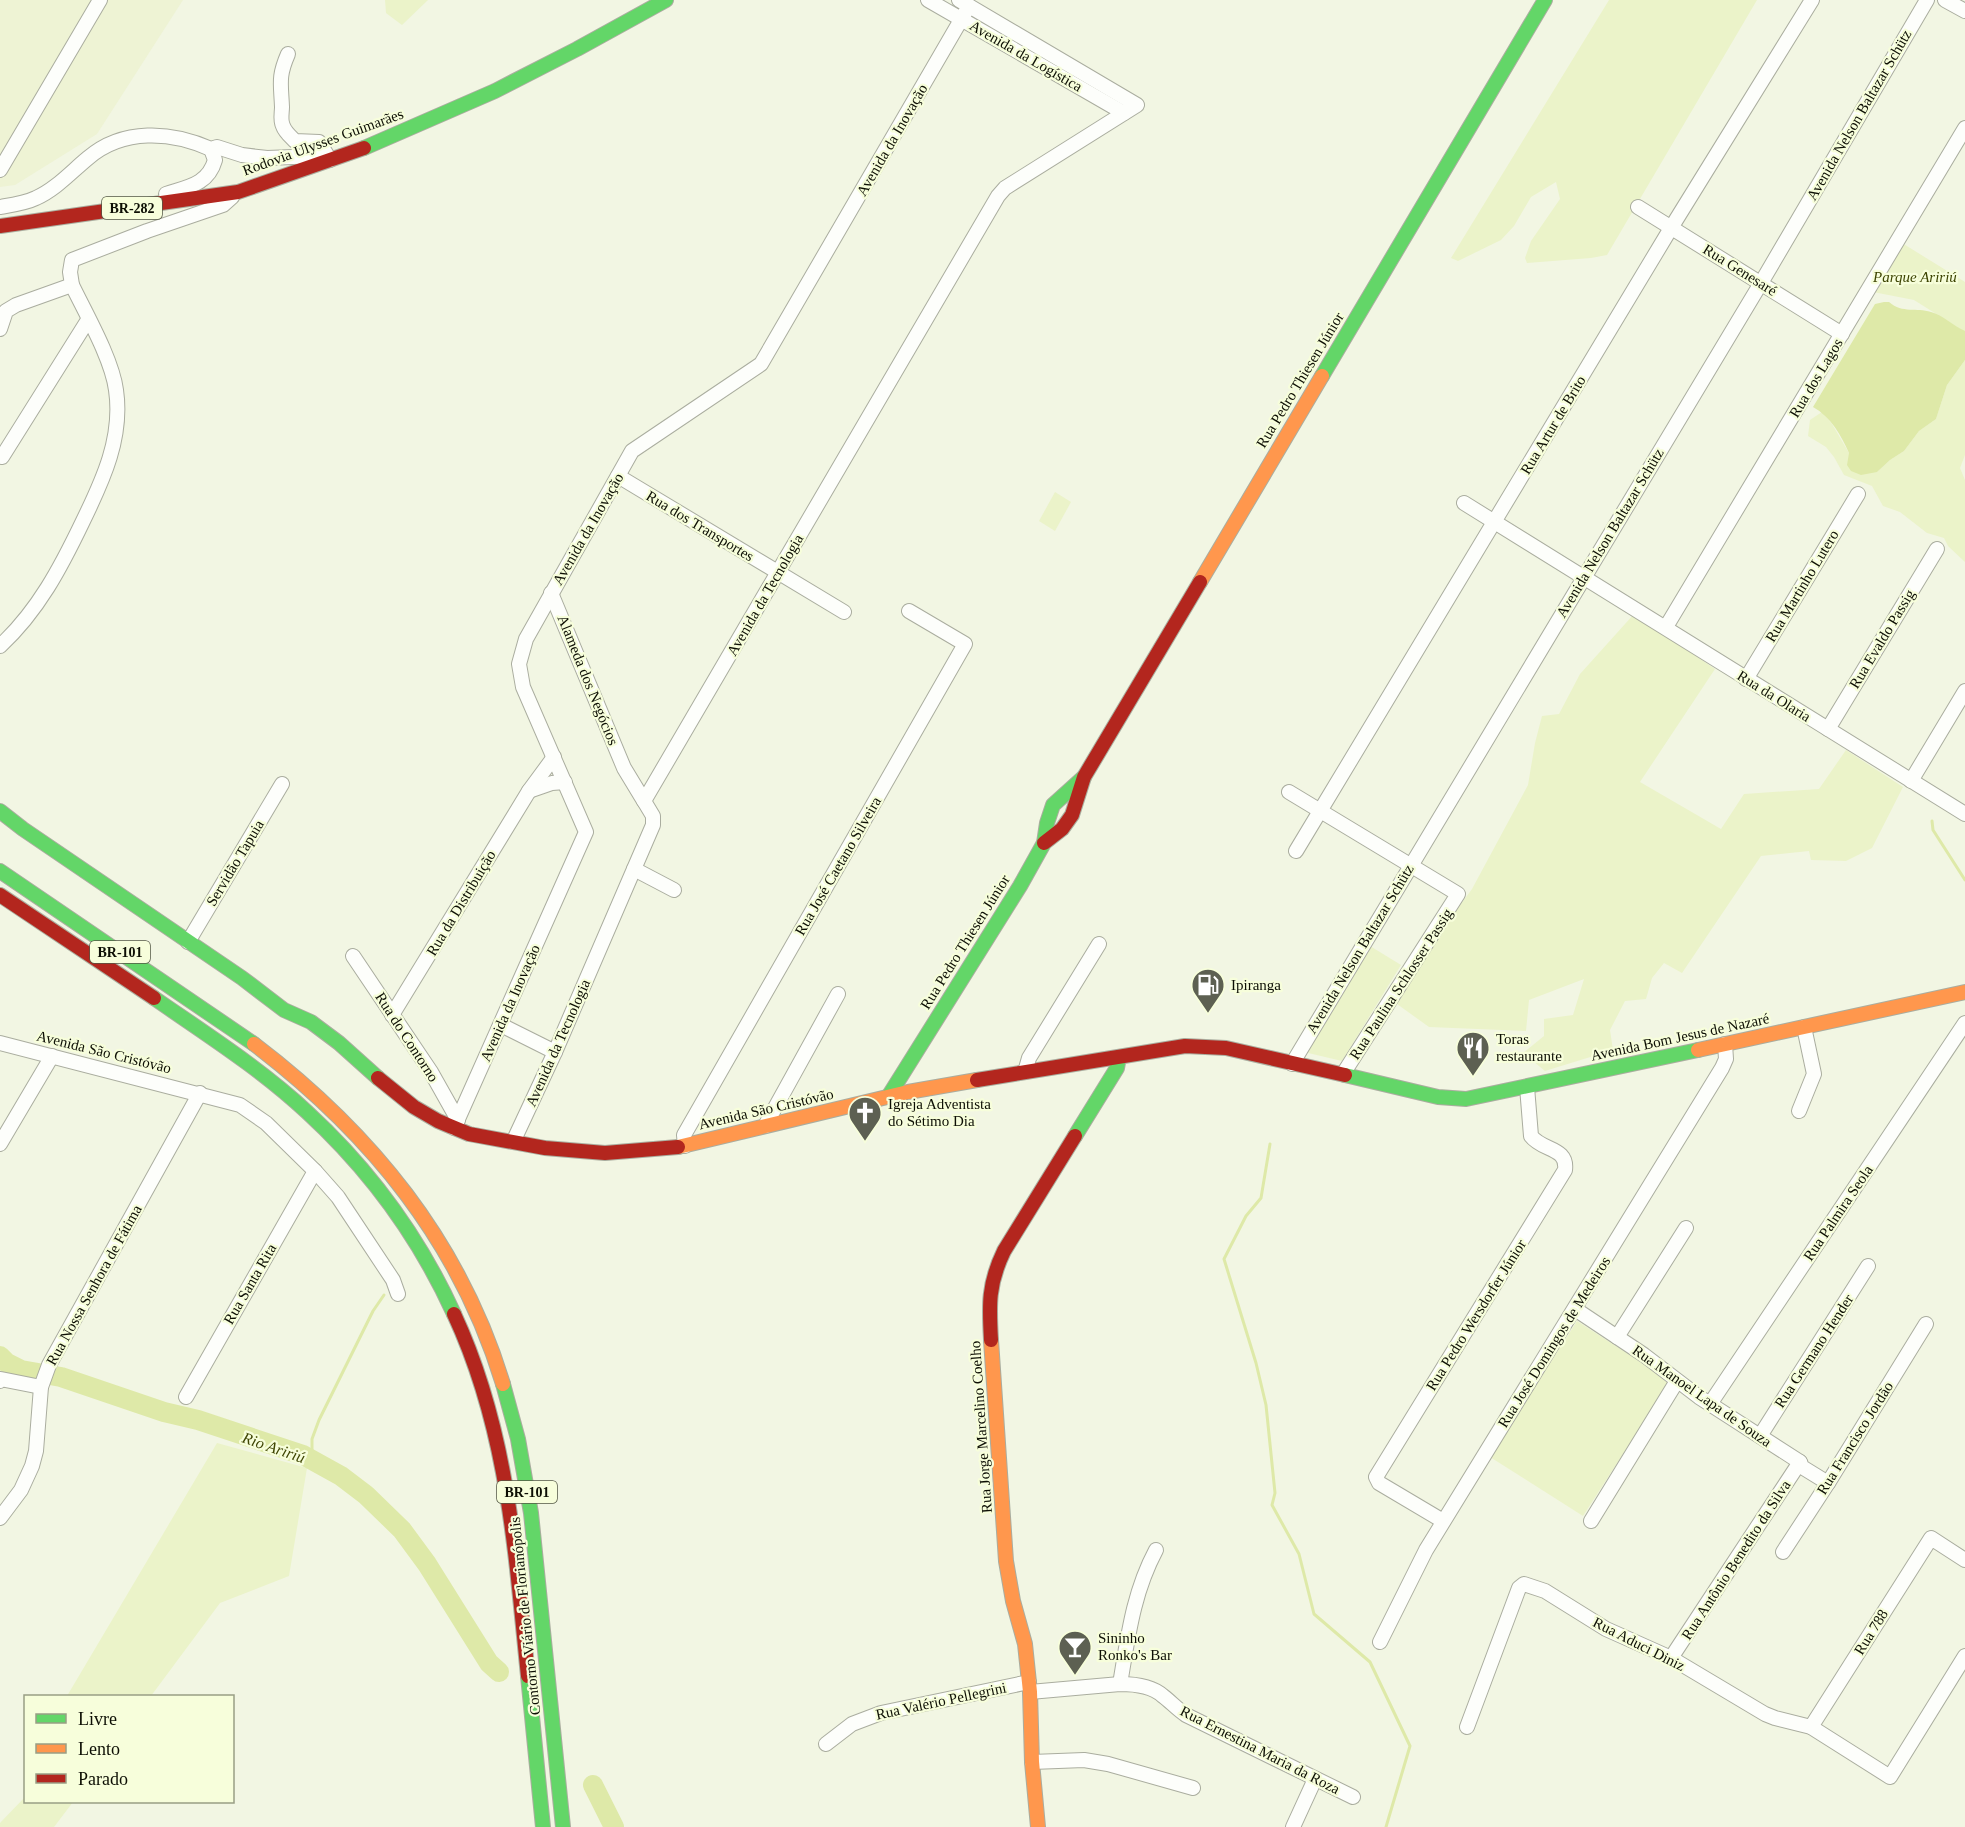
<svg xmlns="http://www.w3.org/2000/svg" width="1965" height="1827" font-family="Georgia,serif">
	<rect width="100%" height="100%" fill="#f2f6e3"/>
	<polygon fill="#eef3d4" points="0,0 183,0 97,134 15,185 0,187"/>
	<g fill="#ebf3c9">
		<polygon points="385,0 428,0 402,25 386,13"/>
		<polygon points="1609,0 1757,0 1607,255 1591,258 1527,263 1525,258 1531,241 1560,199 1556,182 1531,197 1514,226 1501,240 1458,261 1451,258"/>
		<polygon points="1902,243 1965,282 1965,332 1914,300 1873,292"/>
		<polygon points="1965,360 1965,455 1960,468 1965,480 1965,562 1948,546 1944,538 1927,533 1900,512 1883,506 1872,486 1844,475 1834,457 1826,447 1808,436 1810,420 1822,412 1832,424 1849,453 1877,472 1890,460 1904,451 1919,431 1936,419 1947,385"/>
		<polygon points="1055,492 1071,502 1055,531 1039,521"/>
		<polygon points="1634,614 1715,669 1640,782 1721,829 1744,794 1819,789 1846,750 1903,787 1872,848 1846,861 1811,860 1809,851 1761,856 1682,973 1664,963 1652,978 1646,999 1625,1001 1610,1030 1613,1050 1545,1071 1523,1053 1544,1036 1544,1019 1573,1015 1584,979 1529,1000 1526,1031 1429,1027 1397,1004 1449,920 1472,889 1528,785 1535,743 1542,716 1559,714 1580,674"/>
		<polygon points="1370,946 1401,965 1342,1061 1304,1052"/>
		<polygon points="1577,1321 1670,1381 1583,1516 1490,1457"/>
		<polygon points="217,1443 307,1468 289,1576 220,1603 151,1696 67,1696"/>
		<polygon points="25,1797 26,1802 73,1802 54,1827 0,1827 0,1823"/>
	</g>
	<path fill="#dee9a8" d="M1884,302H1889C1903,314 1916,307 1931,312C1943,315 1953,326 1965,331V360L1947,385L1936,419L1919,431L1904,451L1890,460L1877,472L1861,475L1851,471L1847,465L1849,453C1841,435 1831,417 1813,407L1875,304Z"/>
	<g fill="none" stroke-linecap="round" stroke-linejoin="round">
		<g stroke="#dee9a8" stroke-width="3">
			<polyline points="1932,821 1933,830 1965,880"/>
			<polyline points="1270,1144 1261,1198 1246,1216 1224,1259 1256,1363 1266,1405 1275,1493 1272,1505 1299,1554 1314,1614 1370,1662 1410,1746 1386,1827"/>
			<polyline points="312,1460 312,1439 319,1420 373,1311 384,1295"/>
		</g>
		<g stroke="#dee9a8" stroke-width="20">
			<polyline points="0,1356 7,1363 21,1370 61,1377 164,1412 198,1420 303,1455 341,1476 366,1495 402,1530 427,1564 489,1663 499,1672"/>
			<polyline points="593,1785 614,1827"/>
		</g>
		<g stroke="#aaad9f" stroke-width="16">
			<g id="street">
				<polyline points="928,0 1124,113"/>
				<polyline points="1945,0 1965,11"/>
				<path d="M288,54C278,77 281,83 282,107C282,113 280,120 283,126C285,132 290,136 295,141L319,142L330,160"/>
				<polyline points="0,170 100,0"/>
				<path d="M166,194C187,187 208,185 215,160L211,149"/>
				<path d="M0,207C12,205 26,203 36,198C56,189 71,172 88,158C123,128 171,131 211,149L217,147L242,155L267,158L319,156"/>
				<polyline points="1638,207 1842,334"/>
				<polyline points="0,329 6,311 16,305 72,285"/>
				<polyline points="2,457 88,320"/>
				<polyline points="618,476 844,612"/>
				<path d="M1464,503C1632,606 1798,711 1965,814"/>
				<polyline points="551,593 624,768 644,801"/>
				<polyline points="1666,627 1965,128"/>
				<path d="M0,646C38,611 61,567 83,521C103,480 123,437 116,390C112,359 86,314 72,285L70,272L72,260L147,231L223,205L232,197"/>
				<polyline points="1746,679 1858,494"/>
				<polyline points="1828,729 1937,549"/>
				<polyline points="1911,781 1965,691"/>
				<polyline points="529,791 552,783 565,782"/>
				<polyline points="1289,792 1458,894 1343,1074"/>
				<polyline points="1296,851 1671,228 1812,0"/>
				<polyline points="634,869 674,890"/>
				<polyline points="188,942 282,784"/>
				<polyline points="353,956 431,1072 458,1120"/>
				<polyline points="392,1015 529,791 554,757"/>
				<polyline points="501,1025 555,1052"/>
				<polyline points="0,1043 240,1105 266,1123 315,1171 338,1197 393,1280 398,1294"/>
				<polyline points="1292,1064 1761,283 1927,0"/>
				<polyline points="1025,1072 1029,1058 1099,944"/>
				<polyline points="1799,1111 1814,1074 1804,1027"/>
				<polyline points="765,1126 838,994"/>
				<polyline points="454,1128 586,832 523,687 519,664 526,639 632,451 761,364 969,6"/>
				<polyline points="513,1142 555,1052 653,825 653,816 644,801 998,196 1005,188 1137,105 959,0"/>
				<polyline points="0,1144 52,1056"/>
				<polyline points="685,1146 684,1135 965,644 909,611"/>
				<polyline points="1575,1309 1644,1355 1699,1397 1800,1462 1802,1467 1828,1483"/>
				<polyline points="1617,1337 1686,1228"/>
				<polyline points="0,1381 1,1379 41,1387"/>
				<polyline points="186,1397 315,1171"/>
				<polyline points="1710,1404 1965,1023"/>
				<polyline points="1760,1436 1868,1266"/>
				<polyline points="0,1518 21,1490 32,1466 36,1451 41,1387 49,1365 200,1093"/>
				<path d="M1443,1521L1379,1483L1376,1477L1565,1170C1568,1147 1542,1151 1531,1136L1527,1087"/>
				<polyline points="1591,1521 1677,1381"/>
				<polyline points="1783,1552 1828,1483 1926,1324"/>
				<polyline points="1380,1642 1426,1550 1722,1068 1726,1059 1725,1044"/>
				<polyline points="1671,1658 1800,1462"/>
				<path d="M1120,1684C1128,1637 1133,1593 1156,1550"/>
				<path d="M1030,1692L1120,1684C1134,1684 1152,1686 1163,1696C1171,1702 1177,1709 1186,1715L1353,1797"/>
				<polyline points="1467,1727 1519,1588 1524,1584 1545,1591 1606,1629 1671,1658 1765,1714 1775,1718 1811,1727 1890,1777 1965,1656"/>
				<polyline points="1811,1727 1931,1538 1965,1560"/>
				<polyline points="826,1744 852,1724 881,1713 1029,1682"/>
				<polyline points="1032,1762 1084,1760 1108,1764 1193,1788"/>
				<polyline points="1293,1827 1315,1779"/>
			</g>
		</g>
		<g stroke="#aaad9f" stroke-width="16">
			<g id="fast">
				<polyline points="364,148 495,91 577,49 666,0"/>
				<polyline points="1322,376 1545,0"/>
				<polyline points="0,811 23,829 242,978 284,1010 311,1022 339,1043 378,1078"/>
				<polyline points="0,871 254,1044"/>
				<path d="M154,998C206,1034 261,1069 307,1112C369,1169 419,1237 454,1314"/>
				<polyline points="1345,1075 1438,1097 1466,1099 1698,1050"/>
				<polyline points="888,1097 1020,886 1044,843 1047,823 1053,805 1084,777"/>
				<polyline points="1075,1136 1117,1068 1119,1057"/>
				<polyline points="503,1384 518,1439 531,1513 563,1827"/>
				<polyline points="528,1676 543,1827"/>
			</g>
		</g>
		<g stroke="#aaad9f" stroke-width="16">
			<g id="slow">
				<polyline points="1200,582 1322,376"/>
				<path d="M254,1044C371,1133 460,1242 503,1384"/>
				<polyline points="1698,1050 1965,992"/>
				<polyline points="678,1147 908,1092 977,1080"/>
				<polyline points="991,1340 1006,1561 1013,1601 1025,1644 1030,1692 1032,1762 1038,1827"/>
			</g>
		</g>
		<g stroke="#aaad9f" stroke-width="16">
			<g id="jam">
				<polyline points="0,226 238,192 364,148"/>
				<polyline points="1044,843 1062,829 1072,815 1084,777 1200,582"/>
				<polyline points="0,895 154,998"/>
				<polyline points="378,1078 414,1107 438,1121 469,1134 545,1148 605,1153 678,1147"/>
				<polyline points="977,1080 1185,1046 1226,1048 1345,1075"/>
				<path d="M454,1314C508,1430 515,1551 528,1676"/>
				<path d="M991,1340C989,1305 988,1284 1004,1251L1075,1136"/>
			</g>
		</g>
		<use href="#street" stroke="#fdfefb" stroke-width="14"/>
		<use href="#fast" stroke="#63d668" stroke-width="14"/>
		<use href="#slow" stroke="#ff974d" stroke-width="14"/>
		<use href="#jam" stroke="#b3261e" stroke-width="14"/>
	</g>
	<defs>
		<g id="fuel-pin" transform="scale(1.725)"><path d="M0 17L-7.5 6A9.5 9.5 0 1 1 7.5 6Z" fill="#5d6052" stroke="#f7fedb"/><path d="M-5.5-6h7V0h2V4h1.3V-2.5L3-4.5l.8-.8L6-3V5H2.5V1h-1V6h-7ZM-4.2-4.7v3.2H.2V-4.7Z" fill="#fff"/></g>
		<g id="restaurant-pin" transform="scale(1.725)"><path d="M0 17L-7.5 6A9.5 9.5 0 1 1 7.5 6Z" fill="#5d6052" stroke="#f7fedb"/><path d="M-5-6h1v4h1v-4h1v4h1v-4h1v5L-1.5 .5V6h-2V.5L-5-1ZM5-6V6H3V1.5H1.5Q1.5-4 5-6Z" fill="#fff"/></g>
		<g id="church-pin" transform="scale(1.725)"><path d="M0 17L-7.5 6A9.5 9.5 0 1 1 7.5 6Z" fill="#5d6052" stroke="#f7fedb"/><path d="M-1.2-6h2.4v3.5h3.3v2.4h-3.3V6h-2.4V-.1h-3.3v-2.4h3.3Z" fill="#fff"/></g>
		<g id="bar-pin" transform="scale(1.725)"><path d="M0 17L-7.5 6A9.5 9.5 0 1 1 7.5 6Z" fill="#5d6052" stroke="#f7fedb"/><path d="M-6-5H6L.8 .8V4.5H3.5V6h-7V4.5H-.8V.8Z" fill="#fff"/></g>
	</defs>
	<g fill-rule="evenodd">
		<use href="#fuel-pin" x="1208" y="985"/>
		<use href="#restaurant-pin" x="1473" y="1048"/>
		<use href="#church-pin" x="865" y="1113"/>
		<use href="#bar-pin" x="1075" y="1647"/>
	</g>
	<g text-anchor="middle" stroke-width="4.5" stroke-linejoin="round" paint-order="stroke">
		<g fill="#f7fedb" stroke="#535744" stroke-width="1.5">
			<rect x="102" y="197" width="60" height="22" rx="4.5"/>
			<rect x="90" y="941" width="60" height="22" rx="4.5"/>
			<rect x="497" y="1481" width="60" height="22" rx="4.5"/>
		</g>
		<g font-size="14" font-weight="bold" fill="#0d0f04">
			<text x="132" y="213">BR-282</text>
			<text x="120" y="957">BR-101</text>
			<text x="527" y="1497">BR-101</text>
		</g>
		<g font-size="15" fill="#0d0f04" stroke="#f7fedb">
			<text transform="translate(1026 56) rotate(30)" y="5">Avenida da Logística</text>
			<text transform="translate(1859 115) rotate(-60)" y="5">Avenida Nelson Baltazar Schütz</text>
			<text transform="translate(892 140) rotate(-60)" y="5">Avenida da Inovação</text>
			<text transform="translate(323 142) rotate(-20)" y="5">Rodovia Ulysses Guimarães</text>
			<text transform="translate(1740 270) rotate(32)" y="5">Rua Genesaré</text>
			<text transform="translate(1816 378) rotate(-59)" y="5">Rua dos Lagos</text>
			<text transform="translate(1300 380) rotate(-59)" y="5">Rua Pedro Thiesen Júnior</text>
			<text transform="translate(1553 425) rotate(-59)" y="5">Rua Artur de Brito</text>
			<text transform="translate(700 526) rotate(31)" y="5">Rua dos Transportes</text>
			<text transform="translate(588 529) rotate(-60)" y="5">Avenida da Inovação</text>
			<text transform="translate(1610 533) rotate(-59)" y="5">Avenida Nelson Baltazar Schütz</text>
			<text transform="translate(1802 586) rotate(-59)" y="5">Rua Martinho Lutero</text>
			<text transform="translate(765 595) rotate(-60)" y="5">Avenida da Tecnologia</text>
			<text transform="translate(1882 639) rotate(-59)" y="5">Rua Evaldo Passig</text>
			<text transform="translate(588 680) rotate(68)" y="5">Alameda dos Negócios</text>
			<text transform="translate(1774 696) rotate(32)" y="5">Rua da Olaria</text>
			<text transform="translate(235 863) rotate(-59)" y="5">Servidão Tapuia</text>
			<text transform="translate(838 866) rotate(-60)" y="5">Rua José Caetano Silveira</text>
			<text transform="translate(461 903) rotate(-59)" y="5">Rua da Distribuição</text>
			<text transform="translate(965 942) rotate(-58)" y="5">Rua Pedro Thiesen Júnior</text>
			<text transform="translate(1360 949) rotate(-59)" y="5">Avenida Nelson Baltazar Schütz</text>
			<text transform="translate(1401 984) rotate(-57)" y="5">Rua Paulina Schlosser Passig</text>
			<text transform="translate(510 1003) rotate(-66)" y="5">Avenida da Inovação</text>
			<text transform="translate(407 1037) rotate(57)" y="5">Rua do Contorno</text>
			<text transform="translate(1680 1037) rotate(-12)" y="5">Avenida Bom Jesus de Nazaré</text>
			<text transform="translate(558 1043) rotate(-66)" y="5">Avenida da Tecnologia</text>
			<text transform="translate(104 1052) rotate(14)" y="5">Avenida São Cristóvão</text>
			<text transform="translate(766 1109) rotate(-13)" y="5">Avenida São Cristóvão</text>
			<text transform="translate(1838 1213) rotate(-56)" y="5">Rua Palmira Seola</text>
			<text transform="translate(250 1284) rotate(-60)" y="5">Rua Santa Rita</text>
			<text transform="translate(94 1285) rotate(-61)" y="5">Rua Nossa Senhora de Fátima</text>
			<text transform="translate(1476 1315) rotate(-58)" y="5">Rua Pedro Wersdorfer Júnior</text>
			<text transform="translate(1554 1342) rotate(-58)" y="5">Rua José Domingos de Medeiros</text>
			<text transform="translate(1814 1351) rotate(-57)" y="5">Rua Germano Hender</text>
			<text transform="translate(1702 1396) rotate(35)" y="5">Rua Manoel Lapa de Souza</text>
			<text transform="translate(981 1427) rotate(-94)" y="5">Rua Jorge Marcelino Coelho</text>
			<text transform="translate(1855 1438) rotate(-58)" y="5">Rua Francisco Jordão</text>
			<text transform="translate(1736 1560) rotate(-57)" y="5">Rua Antônio Benedito da Silva</text>
			<text transform="translate(525 1616) rotate(-96)" y="5">Contorno Viário de Florianópolis</text>
			<text transform="translate(1871 1632) rotate(-58)" y="5">Rua 788</text>
			<text transform="translate(1639 1644) rotate(27)" y="5">Rua Aduci Diniz</text>
			<text transform="translate(941 1701) rotate(-12)" y="5">Rua Valério Pellegrini</text>
			<text transform="translate(1260 1750) rotate(27)" y="5">Rua Ernestina Maria da Roza</text>
		</g>
		<g font-size="15" font-style="italic" fill="#3d4402" stroke="#f7fedb">
			<text x="1915" y="282">Parque Aririú</text>
		</g>
		<g font-size="15" fill="#0d0f04" stroke="#f7fedb" text-anchor="start">
			<text x="1231" y="990">Ipiranga</text>
			<text x="1496" y="1044">Toras<tspan x="1496" dy="17">restaurante</tspan></text>
			<text x="888" y="1109">Igreja Adventista<tspan x="888" dy="17">do Sétimo Dia</tspan></text>
			<text x="1098" y="1643">Sininho<tspan x="1098" dy="17">Ronko's Bar</tspan></text>
		</g>
		<g font-size="16" font-style="italic" fill="#3f4604" stroke="#f7fedb">
			<text transform="translate(274 1447) rotate(19)" y="6">Rio Aririú</text>
		</g>
	</g>
	<rect x="24" y="1695" width="210" height="108" fill="#f7fedb" stroke="#999e85" stroke-width="1.5"/>
	<rect x="36" y="1714" width="30" height="9" fill="#63d668" stroke="#999e85" stroke-width="1.5"/>
	<text x="78" y="1725" font-size="18" fill="#0d0f04">Livre</text>
	<rect x="36" y="1744" width="30" height="9" fill="#ff974d" stroke="#999e85" stroke-width="1.5"/>
	<text x="78" y="1755" font-size="18" fill="#0d0f04">Lento</text>
	<rect x="36" y="1774" width="30" height="9" fill="#b3261e" stroke="#999e85" stroke-width="1.5"/>
	<text x="78" y="1785" font-size="18" fill="#0d0f04">Parado</text>
</svg>
